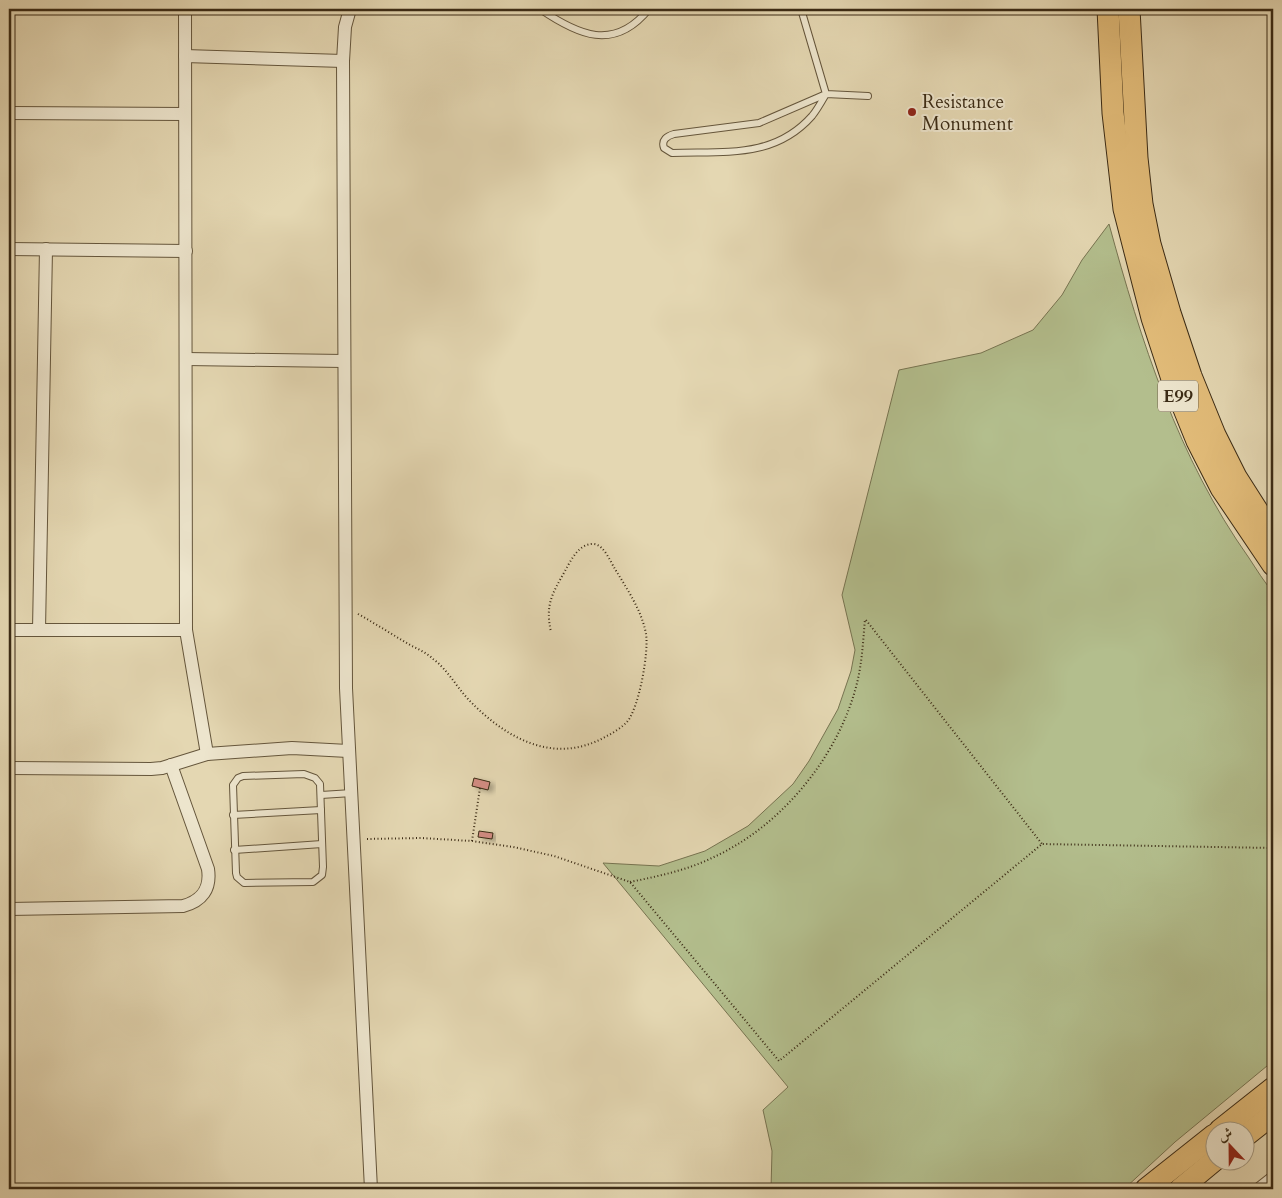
<svg xmlns="http://www.w3.org/2000/svg" width="1282" height="1198" font-family="Cardo,Amiri,serif">
	<defs>
		<filter id="shadow"><feDropShadow dx="4.5" dy="2.5" stdDeviation="2.5" flood-color="#0004"/></filter>
	</defs>
	<rect width="100%" height="100%" fill="#e4d7b2"/>
	<filter id="stains"><feTurbulence type="fractalNoise" baseFrequency=".004" numOctaves="4"/><feColorMatrix values="0 0 0 0 .2 0 0 0 0 .09 0 0 0 0 .02 0 0 0 .5 -.17"/></filter>
	<radialGradient id="worn" r=".72"><stop offset=".6" stop-color="#630" stop-opacity="0"/><stop offset="1" stop-color="#630" stop-opacity=".3"/></radialGradient>
	<path fill="#b3be8d" stroke="#777451" d="M1109,224C1141,341 1178,458 1249,558C1257,570 1264,582 1273,592V1061L1175,1142L1124,1189H771L772,1151L763,1110L788,1087L603,863L659,866L705,851L748,826L793,784L809,761L838,709L851,671L855,650L842,595L899,370L981,353L1033,330L1062,295L1082,260Z"/>
	<g fill="#d28c82" stroke="#3b2b15" filter="url(#shadow)">
		<polygon points="474,778 490,782 488,790 472,786"/>
		<polygon points="479,831 493,833 492,839 478,837"/>
	</g>
	<g fill="none" stroke-linecap="round" stroke-linejoin="round">
		<g stroke="#65563c" stroke-width="8">
			<g id="service">
				<path d="M540,9C578,35 614,52 649,9"/>
				<path d="M801,9L826,94C822,101 817,110 812,116C774,159 724,151 672,153L664,148C661,140 667,136 674,134L759,123L826,94L868,96"/>
				<polygon points="304,774 315,778 320,784 323,867 322,875 313,882 244,883 237,877 236,873 233,785 238,778 243,776"/>
				<polyline points="321,795 352,793"/>
				<polyline points="233,815 321,810"/>
				<polyline points="234,850 322,844"/>
			</g>
		</g>
		<g stroke="#65563c" stroke-width="14">
			<g id="minor">
				<polyline points="185,9 186,630 207,754"/>
				<polyline points="350,9 345,27 343,61 346,688 371,1189"/>
				<polyline points="185,56 343,61"/>
				<polyline points="9,113 185,114"/>
				<polyline points="9,249 186,251"/>
				<polyline points="186,359 344,361"/>
				<polyline points="9,630 186,630"/>
				<polyline points="39,630 46,249"/>
				<polyline points="9,768 151,769 162,768 207,754 292,748 348,751"/>
				<path d="M9,909L183,906C202,901 211,889 208,869L171,765"/>
				<polyline points="1259,1189 1273,1178"/>
			</g>
		</g>
		<g stroke="#3b2b15" stroke-width="23">
			<g id="trunk">
				<polyline points="1108,9 1113,113 1124,209 1152,318 1173,382 1197,441 1221,488 1273,565"/>
				<polyline points="1129,9 1137,158 1142,204 1150,244 1170,313 1191,376 1215,435 1236,477 1273,535"/>
				<polyline points="1220,1130 1273,1088"/>
				<polyline points="1244,1137 1273,1114"/>
				<polyline points="1146,1189 1214,1135"/>
				<polyline points="1180,1189 1215,1160"/>
			</g>
		</g>
		<g stroke="#3b2b15" stroke-width="2" stroke-dasharray="1 2.5" stroke-linecap="butt">
			<path d="M358,614C376,624 393,635 410,645C418,649 427,653 433,659C447,669 456,686 468,699C504,737 553,766 605,737C613,733 621,728 627,722C639,708 649,652 646,634C642,611 627,589 615,569C610,561 604,545 594,544C579,543 571,560 565,571C552,594 545,605 551,632"/>
			<polyline points="866,620 1042,844"/>
			<polyline points="367,839 421,838 472,841 513,847 554,856 630,882 779,1061 1042,844 1273,848"/>
			<polyline points="472,841 480,788"/>
			<path d="M630,882C659,876 688,870 714,857C781,826 837,758 856,687C862,665 863,642 865,619"/>
		</g>
		<use href="#service" stroke="#ede5cd" stroke-width="6"/>
		<use href="#minor" stroke="#ede5cd" stroke-width="12"/>
		<use href="#trunk" stroke="#e2bc79" stroke-width="21"/>
	</g>
	<circle fill="#8f2418" stroke="#ede5cd" stroke-width="2" cx="912" cy="112" r="5"/>
	<g text-anchor="middle" stroke-width="4" stroke-linejoin="round" paint-order="stroke">
		<rect fill="#ede5cd" stroke="#70634c" stroke-width="1" x="1158" y="380.5" width="40" height="31" rx="4"/>
		<g font-size="18" font-weight="bold" fill="#3b2b15">
			<text x="1178" y="402">E99</text>
		</g>
		<g font-size="19" fill="#3b2b15" stroke="#ede5cd" text-anchor="start">
			<text x="922" y="108">Resistance<tspan x="922" dy="22">Monument</tspan></text>
		</g>
	</g>
	<rect width="1282" height="1198" fill="none" stroke="#e4d7b2" stroke-width="30"/>
	<rect x="10" y="10" width="1262" height="1178" fill="none" stroke="#3b2b15" stroke-width="2.5"/>
	<rect x="15" y="15" width="1252" height="1168" fill="none" stroke="#3b2b15"/>
	<g transform="translate(1230 1146) rotate(338)"><circle r="24" fill="#ede5cd" stroke="#a69b83"/>
	<path d="M0-4L9 19L0 12L-9 19Z" fill="#8f2418"/>
	<text y="-8" font-size="14" font-weight="bold" text-anchor="middle" fill="#3b2b15">ش</text>
	</g>
	<rect width="100%" height="100%" filter="url(#stains)"/>
	<rect width="100%" height="100%" fill="url(#worn)"/>
</svg>
